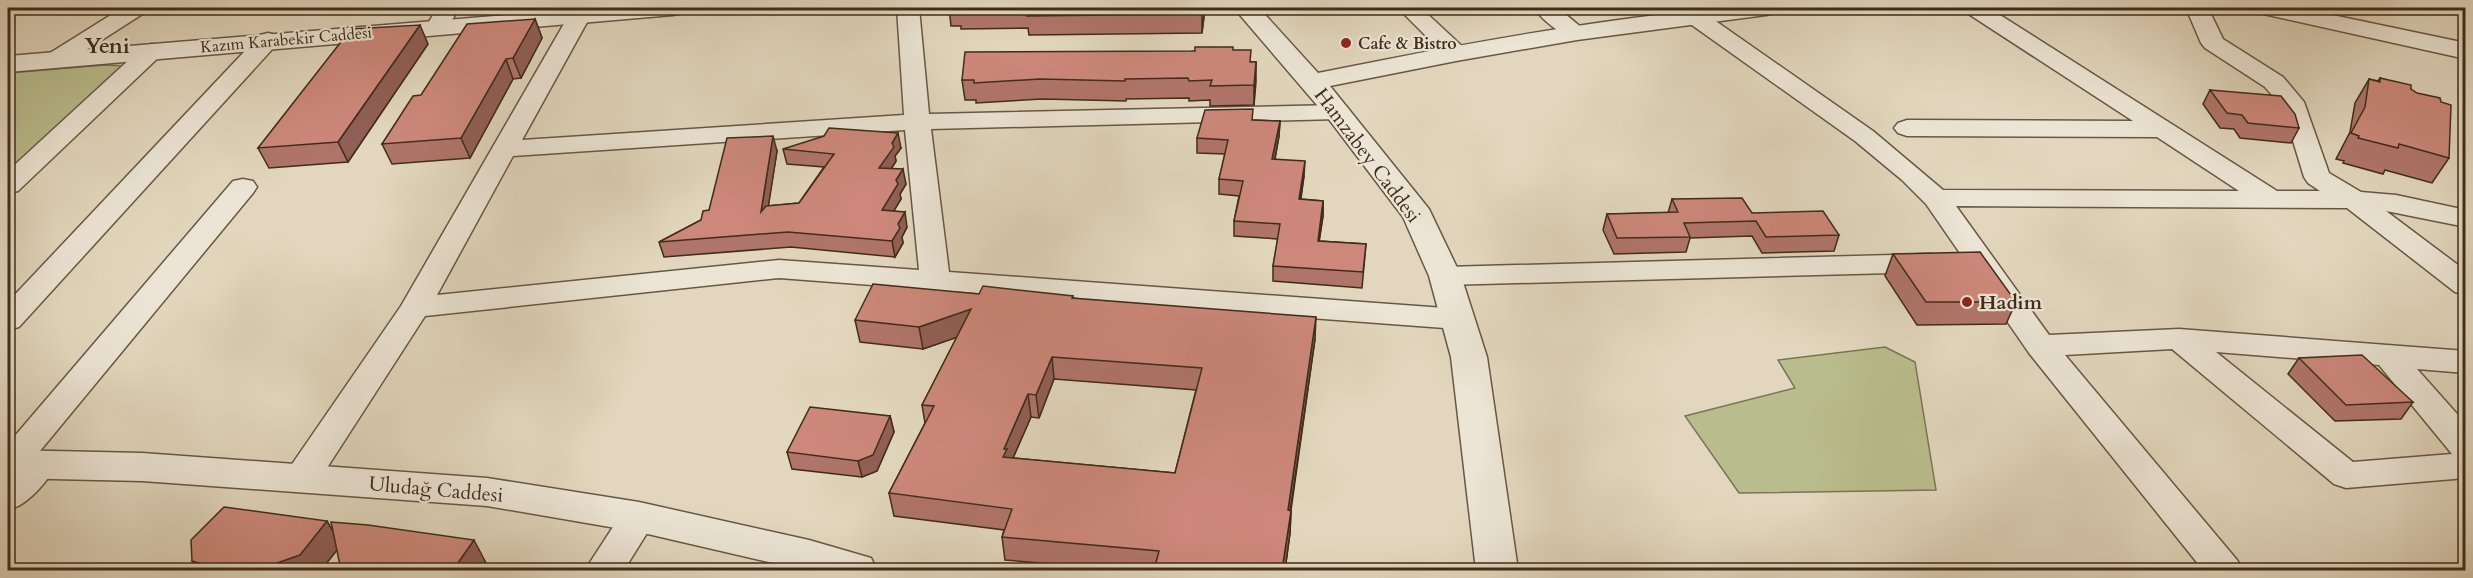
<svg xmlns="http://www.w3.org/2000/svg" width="2473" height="578" font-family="Cardo,serif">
	<rect width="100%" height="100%" fill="#e2d7be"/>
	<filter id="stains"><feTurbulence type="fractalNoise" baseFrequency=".00333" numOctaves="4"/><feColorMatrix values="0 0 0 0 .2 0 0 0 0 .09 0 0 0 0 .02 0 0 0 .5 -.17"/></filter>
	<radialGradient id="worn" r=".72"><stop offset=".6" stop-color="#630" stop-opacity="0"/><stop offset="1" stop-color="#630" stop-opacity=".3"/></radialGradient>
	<g fill="#b9bd8d" stroke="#7c7454" stroke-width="1.5">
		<polygon points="105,65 125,66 8,174 8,73"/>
		<polygon points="1885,347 1915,362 1936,490 1739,493 1685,416 1795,388 1778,360"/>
	</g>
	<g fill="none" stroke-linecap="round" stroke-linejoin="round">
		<g stroke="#685744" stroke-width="3">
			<g id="minor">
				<polygon points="122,8 147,8 144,13 66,63 58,65 50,63 46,58 50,53"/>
				<polygon points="437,8 459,8 445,32 437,34 429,32 426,27"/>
				<path d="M580,8L588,10L591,15L522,140L904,115L897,8H919L929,114L1338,105L1347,107L1350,112L1347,117L1338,119L931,129L949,272L1458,309L1469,312L1473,319L1469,326L1458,329L779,278L425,316L314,488L301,492L288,488L283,479L288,470L401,306L569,15L572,10ZM905,130L919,270L779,260L437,295L513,156Z"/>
				<polygon points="1398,8 1421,8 1464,48 1468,53 1464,58 1456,60 1448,58"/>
				<path d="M1534,8H1558L1588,33L1585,38C1568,42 1544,22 1534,8Z"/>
				<path d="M1672,8H1697L1873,131L1943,190L2239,191L2157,137L1907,136L1898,133L1894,128L1898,123L1907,120L2133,121L1967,13L1964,8H1989L2277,191H2320L2308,183L2304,177L2283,108L2265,87L2205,48L2201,43L2186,8H2208L2223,39L2283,77L2304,102L2329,173L2361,192L2396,195L2466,210V227L2386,211L2466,271V295L2455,292L2347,208L1956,206L2049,335L2179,329L2466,351V373L2417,369L2466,424V478L2346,488L2334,484L2172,349L2065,355L2237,560L2243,570H2203L2029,353L1926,204L1902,180L1855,141L1675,13ZM2216,352L2379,365L2452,454L2353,462Z"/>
				<polygon points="268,33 276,35 279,40 276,45 19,327 8,330 8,302 260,35"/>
				<polygon points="152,44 160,46 164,51 160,56 18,191 8,193 8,171 144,46"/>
				<path d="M243,179L253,181L257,187L253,193L40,451L52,455L57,464C47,482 28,505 8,510V444L233,181Z"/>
				<polygon points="1931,254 1941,257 1946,263 1941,269 1931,272 1445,285 1435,282 1430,276 1435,270 1445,267"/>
				<polygon points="639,503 652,507 657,517 624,570 585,570 626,507"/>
			</g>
		</g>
		<g stroke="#685744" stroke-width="3">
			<g id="tertiary">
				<polygon points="592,8 685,8 682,13 673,15 8,72 8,56"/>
				<path d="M1234,8H1259L1318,73C1422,52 1527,32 1633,18C1680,12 1730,2 1778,8L1775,13L1766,15L1577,40L1456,61L1330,86L1429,209L1461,276L1487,357L1518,570H1476L1451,357L1429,276L1403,217L1328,118Z"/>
				<polygon points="2256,8 2299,8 2466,43 2466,59 2259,13"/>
				<polygon points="8,450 142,453 487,478 639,502 809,540 871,558 877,570 803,570 639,532 487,506 142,481 8,478"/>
			</g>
		</g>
		<use href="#minor" fill="#ece5d5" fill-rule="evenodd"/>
		<use href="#tertiary" fill="#ece5d5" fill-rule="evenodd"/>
	</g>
	<g fill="#b0756a" stroke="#3f2c1b" stroke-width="1.5" fill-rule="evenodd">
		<polygon points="949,8 1205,8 1202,33 1029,35 1028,28 961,29 961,26 951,26"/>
		<polygon points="535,19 542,38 521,78 513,79 470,158 392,164 382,144"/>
		<polygon points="428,44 348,162 269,168 258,148"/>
		<polygon points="1233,50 1251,62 1256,62 1254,105 1210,106 1210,100 1189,101 1189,98 1126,99 1126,101 1042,99 976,103 976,100 965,100 962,80 1195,51"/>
		<polygon points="2380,78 2411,89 2449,158 2432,183 2385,170 2383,174 2343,163 2344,161 2336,159 2350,132 2355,103 2369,79 2378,81"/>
		<polygon points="2210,90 2299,128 2291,143 2240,138 2234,129 2220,128 2203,104"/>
		<polygon points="1253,120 1280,121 1279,136 1275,159 1304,176 1301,199 1323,201 1323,216 1319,241 1366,244 1362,288 1273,281 1273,266 1278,239 1234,236 1234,221 1239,196 1219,194 1219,179 1225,154 1197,153 1197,138"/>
		<polygon points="901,148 895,156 896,161 891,169 906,184 900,194 901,199 893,211 907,227 902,237 903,243 895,257 791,247 664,257 659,242 701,220 709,210 777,151 768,206 799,203 824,167 787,164 783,149"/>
		<polygon points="1672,199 1752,213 1839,235 1834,251 1762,253 1752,236 1690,238 1686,252 1614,254 1603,230 1607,214 1668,213"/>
		<polygon points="1893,254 2016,302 2006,324 1917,325 1885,276"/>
		<path d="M979,294L1073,296V298L1315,339L1291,510L1290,533L1285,570H1126L1005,560L1002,537L1004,530L894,516L889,493L925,423L922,405L957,337L923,349L860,342L855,320ZM1054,379L1196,390L1175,473L1013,458L1031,417L1039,418Z"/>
		<polygon points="2299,358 2413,402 2401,419 2335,421 2288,374"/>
		<polygon points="890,416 894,432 877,471 862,477 792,469 787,452"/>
		<polygon points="333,532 486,563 337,550 321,570 199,570 192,561"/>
	</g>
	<g fill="#905f56" stroke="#3f2c1b" stroke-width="1.5">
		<polygon points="1203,8 1205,8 1202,33 1202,14"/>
		<polygon points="535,19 542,38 521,78 513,58"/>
		<polygon points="420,25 428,44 348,162 338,142"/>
		<polygon points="506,59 513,79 470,158 461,138"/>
		<polygon points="1256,62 1256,82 1254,105 1254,85"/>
		<polygon points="1280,121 1279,136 1272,174 1272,159"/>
		<polygon points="898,133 901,148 895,156 896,161 882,183 879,168 892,143"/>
		<polygon points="773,136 777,151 765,228 761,212"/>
		<polygon points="1305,161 1304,176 1298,214 1299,199"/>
		<polygon points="903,169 906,184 900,194 901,199 885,226 882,210 896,180"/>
		<polygon points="1323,201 1323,216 1317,256 1318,241"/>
		<polygon points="905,212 907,227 902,237 903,243 895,257 892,241 898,224"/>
		<polygon points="971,309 975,331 923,349 919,327"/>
		<polygon points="1316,317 1315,339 1287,533 1288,510"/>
		<polygon points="1052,357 1054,379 1039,418 1036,395"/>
		<polygon points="1028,394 1031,417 1009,467 1003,457 1004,449"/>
		<polygon points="890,416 894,432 877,471 862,477 858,461"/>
		<polygon points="1291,511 1290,533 1285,570 1282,570"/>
		<polygon points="327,521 341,545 321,570 257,570"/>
		<polygon points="474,540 486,563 481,570 453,570"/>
	</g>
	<g fill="#cd887b" stroke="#3f2c1b" stroke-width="1.5" fill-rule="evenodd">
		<polygon points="959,8 1203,8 1202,14 1027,16 1030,9 959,10"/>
		<polygon points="535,19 513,58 506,59 461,138 382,144 413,96 421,95 467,24"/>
		<polygon points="420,25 338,142 258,148 351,29"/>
		<polygon points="1195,47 1233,47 1233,50 1251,50 1250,62 1256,62 1254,85 1210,86 1212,80 1189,81 1188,78 1125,79 1125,81 1040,79 974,83 974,80 962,80 965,52 1195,51"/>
		<polygon points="2380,78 2411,85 2411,89 2417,93 2440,98 2441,102 2451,105 2449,158 2399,144 2398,148 2358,138 2359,136 2351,133 2365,107 2369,79 2380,82"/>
		<polygon points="2210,90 2281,96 2295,114 2299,128 2248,123 2242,115 2227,113"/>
		<polygon points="1253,109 1252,120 1280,121 1272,159 1305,161 1299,199 1323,201 1318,241 1366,244 1363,272 1273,266 1280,224 1234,221 1243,181 1219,179 1228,140 1197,138 1205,110"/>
		<polygon points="829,128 898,133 892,143 894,147 879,168 903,169 896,180 898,184 882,210 905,212 898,224 900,228 892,241 788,232 659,242 701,220 703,211 709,210 727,138 773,136 761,212 766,206 799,203 834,154 783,149 824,136"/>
		<polygon points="1742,198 1752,213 1823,211 1839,235 1766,237 1756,221 1684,223 1690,237 1617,238 1607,214 1678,212 1672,199"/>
		<polygon points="1980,252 2016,302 1926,302 1893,254"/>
		<path d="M873,284L979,294L983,286L1073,296L1072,298L1316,317L1288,510L1291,511L1282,570H1154L1159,551L1002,537L1012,509L889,493L934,406L922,405L971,309L919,327L855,320ZM1052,357L1202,368L1175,473L1003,457L1007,449H1004L1028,394L1036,395Z"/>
		<polygon points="2362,355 2413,402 2346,405 2299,358"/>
		<polygon points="810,407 890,416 873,455 858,461 787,452"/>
		<polygon points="224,507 327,521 300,555 257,570 223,570 192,561 191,540"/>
		<polygon points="331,522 368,525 474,540 453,570 341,570"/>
	</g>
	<g fill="#8f2418" stroke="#ece5d5" stroke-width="2">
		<circle cx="1346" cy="43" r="6"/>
		<circle cx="1967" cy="302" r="6"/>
	</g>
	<g text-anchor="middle" stroke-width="4.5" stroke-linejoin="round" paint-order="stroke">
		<g font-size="16" fill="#3f2c1b" stroke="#ece5d5">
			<text transform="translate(286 39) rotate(-5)" y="6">Kazım Karabekir Caddesi</text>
		</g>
		<g font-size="16" font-weight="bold" fill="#3f2c1b" stroke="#ece5d5" text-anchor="start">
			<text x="1358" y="49">Cafe &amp; Bistro</text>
		</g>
		<g font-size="20" fill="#3f2c1b" stroke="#ece5d5">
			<text transform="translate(1368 155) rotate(53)" y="7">Hamzabey Caddesi</text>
			<text transform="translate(436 489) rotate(5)" y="7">Uludağ Caddesi</text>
		</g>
		<g font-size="20" font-weight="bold" fill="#3f2c1b" stroke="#ece5d5" text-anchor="start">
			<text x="1979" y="309">Hadim</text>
		</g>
		<g font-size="22" font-weight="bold" fill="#3f2c1b" stroke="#ece5d5">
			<text x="107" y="53">Yeni</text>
		</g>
	</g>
	<rect width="2473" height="578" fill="none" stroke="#e2d7be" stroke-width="30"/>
	<rect x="9" y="9" width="2455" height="560" fill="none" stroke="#3f2c1b" stroke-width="3"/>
	<rect x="15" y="15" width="2443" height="548" fill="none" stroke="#3f2c1b" stroke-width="1.5"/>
	<rect width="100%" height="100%" filter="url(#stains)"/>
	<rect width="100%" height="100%" fill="url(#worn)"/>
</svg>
